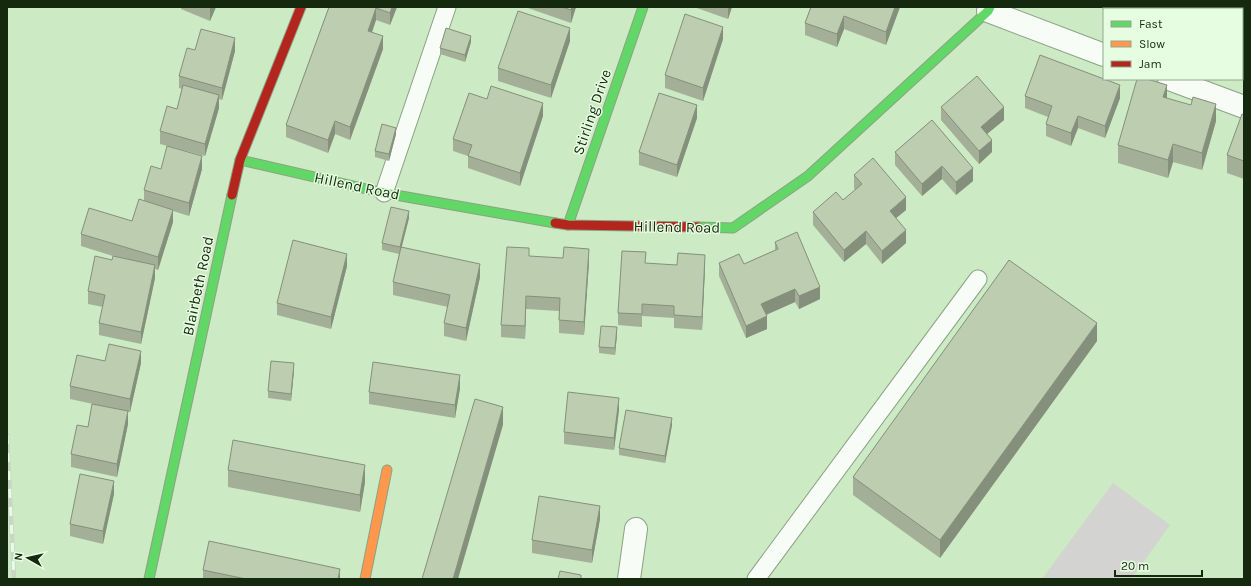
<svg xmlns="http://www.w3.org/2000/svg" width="1251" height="586" font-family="Karla,sans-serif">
	<rect width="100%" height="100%" fill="#cceac3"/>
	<polygon fill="#d3d3d2" points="1113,483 1170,525 1131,579 1042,579"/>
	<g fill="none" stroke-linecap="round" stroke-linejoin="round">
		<g stroke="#8ba284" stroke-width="19">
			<g id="lane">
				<polyline points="384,193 447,7"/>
				<polyline points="756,579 978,279"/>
			</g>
		</g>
		<g stroke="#8ba284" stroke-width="24">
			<g id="street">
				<polyline points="988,11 1104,55"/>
				<polyline points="1169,79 1244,107"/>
				<polyline points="629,579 636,529"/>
			</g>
		</g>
		<g stroke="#8ba284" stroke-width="11">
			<g id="fast">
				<polyline points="240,160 384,193 555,223"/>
				<polyline points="568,225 643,7"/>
				<polyline points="698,227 733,228 808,176 988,11 990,7"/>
				<polyline points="149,579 232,195"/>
			</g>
		</g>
		<g stroke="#8ba284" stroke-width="11">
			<polyline id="slow" points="365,579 387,470"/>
		</g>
		<g stroke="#8ba284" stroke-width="11">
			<g id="jam">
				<polyline points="232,195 240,160 301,7"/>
				<polyline points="555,223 568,225 698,227"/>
			</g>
		</g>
		<use href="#lane" stroke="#f7fcf6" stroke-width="17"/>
		<use href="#street" stroke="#f7fcf6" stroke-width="22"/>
		<use href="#fast" stroke="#63d668" stroke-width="9"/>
		<use href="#slow" stroke="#ff974d" stroke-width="9"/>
		<use href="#jam" stroke="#b3261e" stroke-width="9"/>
		<g stroke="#cad4c7" stroke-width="4.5">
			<polyline id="rail" points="7,435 14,579"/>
		</g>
		<use href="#rail" stroke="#e7fde1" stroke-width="3" stroke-dasharray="9" stroke-linecap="butt"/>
	</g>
	<g fill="#a3b097">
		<polygon points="181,7 216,7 210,21 181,9"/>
		<polygon points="329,7 397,7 390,25 376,20 372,32 383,49 350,140 335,134 328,153 286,137 286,125"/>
		<polygon points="525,7 576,7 571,23"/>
		<polygon points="694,7 732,7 728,19"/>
		<polygon points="811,7 900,7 886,45 844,29 837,47 805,35 805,23"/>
		<polygon points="1244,7 1244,36 1242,36 1242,9"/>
		<polygon points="723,39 703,101 665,88 665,75"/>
		<polygon points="570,41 551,98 498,81 498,68"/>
		<polygon points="471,42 465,62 440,54 440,48"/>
		<polygon points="195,50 235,51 222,100 219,99 219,108 205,156 160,144 160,131 177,109 182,89 179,88 179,76"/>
		<polygon points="1025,96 1120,98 1105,138 1078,128 1071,146 1046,136 1046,124 1048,117 1025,108"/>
		<polygon points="1167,98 1216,121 1202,170 1173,162 1168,178 1118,163 1118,145"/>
		<polygon points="487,99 543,116 520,186 468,168 468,156 453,151 453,139"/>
		<polygon points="941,107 1004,120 987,134 992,152 979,164 941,120"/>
		<polygon points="1244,115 1244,179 1227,173 1227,155"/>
		<polygon points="697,118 677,177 639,165 639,152"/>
		<polygon points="932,120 973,181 956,195 942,179 922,196 895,165 895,152"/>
		<polygon points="396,134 389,161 375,157 375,151"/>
		<polygon points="161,169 202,169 189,216 173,211 173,222 158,270 155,269 155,278 141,344 99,335 99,323 103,307 88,304 88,291 112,260 116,257 81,246 81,234 132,221 144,200 144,190"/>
		<polygon points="854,175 906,210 896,218 906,243 882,264 866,244 844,262 813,225 813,212 843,200 855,190 854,188"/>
		<polygon points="409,218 401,247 480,277 466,341 444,336 444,323 448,307 393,295 393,282 399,254 382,250 382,243"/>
		<polygon points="775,242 820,299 799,309 795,302 766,315 767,329 746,338 719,276 719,263 744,264 775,250"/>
		<polygon points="529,256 589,262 584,335 559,333 559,311 526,309 525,339 501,337 501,325"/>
		<polygon points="646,264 705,268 702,330 674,328 674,318 642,316 642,327 618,325 618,313"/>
		<polygon points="347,266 331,329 277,315 277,303"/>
		<polygon points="617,334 615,355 599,353 599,347"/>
		<polygon points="1097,341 940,558 853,495 853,477"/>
		<polygon points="105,361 141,363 130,412 128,412 128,424 117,477 71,467 71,454 88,427 116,409 70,399 70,386"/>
		<polygon points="294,370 291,401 268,398 268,391"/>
		<polygon points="460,388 455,418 369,404 369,392"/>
		<polygon points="619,410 614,450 564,444 564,432"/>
		<polygon points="672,425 665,463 619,455 619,448"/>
		<polygon points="228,470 365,482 360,512 228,487"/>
		<polygon points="114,494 103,544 70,536 70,524"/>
		<polygon points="600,519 592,563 532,553 532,540"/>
		<polygon points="203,570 340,579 203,579"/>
	</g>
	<g fill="#84907b">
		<polygon points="211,7 216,7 210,21 210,8"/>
		<polygon points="392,7 397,7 390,25 390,13"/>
		<polygon points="572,7 576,7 571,23 571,10"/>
		<polygon points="728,7 732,7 728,19"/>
		<polygon points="895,7 900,7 886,45 886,32"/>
		<polygon points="376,8 376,20 368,44 368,31"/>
		<polygon points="844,16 844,29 837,47 837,34"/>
		<polygon points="723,27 723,39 703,101 703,88"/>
		<polygon points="570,28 570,41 551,98 551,85"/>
		<polygon points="383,36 383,49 350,140 350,127"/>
		<polygon points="471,36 471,42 465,62 465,55"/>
		<polygon points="235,38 235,51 222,100 222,88"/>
		<polygon points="1120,85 1120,98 1105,138 1105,126"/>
		<polygon points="1167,85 1167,102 1163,97"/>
		<polygon points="219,95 219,108 205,156 205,144"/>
		<polygon points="543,103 543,116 520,186 520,173"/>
		<polygon points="1216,104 1216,121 1202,170 1202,153"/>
		<polygon points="697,105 697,118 677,177 677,165"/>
		<polygon points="1004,107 1004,120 981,139 981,127"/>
		<polygon points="1078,116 1078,128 1071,146 1071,133"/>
		<polygon points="335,121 335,134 328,153 328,140"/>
		<polygon points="396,128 396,134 389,161 389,154"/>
		<polygon points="992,140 992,152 979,164 979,151"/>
		<polygon points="1173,144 1173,162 1168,178 1168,160"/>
		<polygon points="202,156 202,169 189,216 189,203"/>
		<polygon points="942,166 942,179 922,196 922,184"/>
		<polygon points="973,168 973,181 956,195 956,182"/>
		<polygon points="906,197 906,210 890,223 890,211"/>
		<polygon points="173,210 173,222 158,270 158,257"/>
		<polygon points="409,211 409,218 400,254 400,247"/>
		<polygon points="906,230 906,243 882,264 882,251"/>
		<polygon points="866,231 866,244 844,262 844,250"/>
		<polygon points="589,249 589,262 584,335 584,322"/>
		<polygon points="347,254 347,266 331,329 331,317"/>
		<polygon points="705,255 705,268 702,330 702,317"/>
		<polygon points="480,264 480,277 466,341 466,328"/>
		<polygon points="155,265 155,278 141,344 141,332"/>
		<polygon points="820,287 820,299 799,309 799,296"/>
		<polygon points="795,289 795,302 761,317 761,304"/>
		<polygon points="526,296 526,309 525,339 525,326"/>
		<polygon points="767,316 767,329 746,338 746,326"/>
		<polygon points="1097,323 1097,341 940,558 940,540"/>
		<polygon points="617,327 617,334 615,355 615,348"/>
		<polygon points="141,351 141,363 130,412 130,399"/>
		<polygon points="294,363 294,370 291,401 291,394"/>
		<polygon points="460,375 460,388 455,418 455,405"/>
		<polygon points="619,398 619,410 614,450 614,438"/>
		<polygon points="503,407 503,425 458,579 453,579"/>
		<polygon points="128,411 128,424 117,477 117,464"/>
		<polygon points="672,418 672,425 665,463 665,456"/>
		<polygon points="365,465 365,482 360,512 360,495"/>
		<polygon points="114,481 114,494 103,544 103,531"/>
		<polygon points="600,506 600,519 592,563 592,550"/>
		<polygon points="340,569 340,579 338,579"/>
	</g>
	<g fill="#bdcdb0" stroke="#84907b">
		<polygon points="329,7 392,7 390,13 376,8 368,31 383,36 350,127 335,121 328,140 286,125"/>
		<polygon points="562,7 572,7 571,10"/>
		<polygon points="811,7 895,7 886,32 844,16 837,34 805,23"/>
		<polygon points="1215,7 1244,7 1244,24 1242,23 1242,9 1214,9"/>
		<polygon points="518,11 570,28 551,85 498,68"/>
		<polygon points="685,14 723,27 703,88 665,75"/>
		<polygon points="446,28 471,36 465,55 440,48"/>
		<polygon points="201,29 235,38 222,88 179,76 187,48 195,50"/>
		<polygon points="1040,55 1120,85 1105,126 1078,116 1071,133 1046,124 1052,106 1025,96"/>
		<polygon points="977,76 1004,107 981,127 992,140 979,151 941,107"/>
		<polygon points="1137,79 1147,79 1167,85 1163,97 1191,105 1193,97 1216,104 1202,153 1173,144 1168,160 1118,145"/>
		<polygon points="183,85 219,95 205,144 160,131 167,106 177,109"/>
		<polygon points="491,86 543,103 520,173 468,156 472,145 453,139 469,93 487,99"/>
		<polygon points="659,93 697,105 677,165 639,152"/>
		<polygon points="1242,114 1244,115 1244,161 1227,155"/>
		<polygon points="932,120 973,168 956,182 942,166 922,184 895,152"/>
		<polygon points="382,124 396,128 389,154 375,151"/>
		<polygon points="167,146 202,156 189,203 144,190 151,166 161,169"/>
		<polygon points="873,158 906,197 890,211 906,230 882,251 866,231 844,250 813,212 836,192 843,200 862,184 854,175"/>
		<polygon points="139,199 173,210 158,257 81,234 89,208 132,221"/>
		<polygon points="391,207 409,211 400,247 382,243"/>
		<polygon points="797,232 820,287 799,296 795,289 761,304 767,316 746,326 719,263 739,254 744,264 778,249 775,242"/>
		<polygon points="293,240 347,254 331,317 277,303"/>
		<polygon points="401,247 480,264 466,328 444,323 450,295 393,282"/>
		<polygon points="507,247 529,248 529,256 563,258 564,247 589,249 584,322 559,320 560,298 526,296 525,326 501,325"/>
		<polygon points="622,251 646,252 645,263 677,265 678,253 705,255 702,317 674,315 674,306 642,304 642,314 618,313"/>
		<polygon points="95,256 112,260 113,256 155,265 141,332 99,323 105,295 88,291"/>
		<polygon points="1009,260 1097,323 940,540 853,477"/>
		<polygon points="601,326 617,327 615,348 599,347"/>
		<polygon points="109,344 141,351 130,399 70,386 77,355 105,361"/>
		<polygon points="271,361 294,363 291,394 268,391"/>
		<polygon points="373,362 460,375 455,405 369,392"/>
		<polygon points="568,392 619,398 614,438 564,432"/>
		<polygon points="475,399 503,407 453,579 422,579"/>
		<polygon points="92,404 128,411 117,464 71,454 77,425 88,427"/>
		<polygon points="626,410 672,418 665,456 619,448"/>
		<polygon points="233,440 365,465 360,495 228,470"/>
		<polygon points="80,474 114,481 103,531 70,524"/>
		<polygon points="539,496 600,506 592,550 532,540"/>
		<polygon points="209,541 340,569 338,579 246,579 203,570"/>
		<polygon points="560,571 581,575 581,579 558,579"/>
	</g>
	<g text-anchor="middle" stroke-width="3" stroke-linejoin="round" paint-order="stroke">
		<g font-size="15" fill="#15290e" stroke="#e7fde1">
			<text transform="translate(592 112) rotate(-71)" y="5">Stirling Drive</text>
			<text transform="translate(357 186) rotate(12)" y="5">Hillend Road</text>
			<text transform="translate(677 227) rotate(1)" y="5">Hillend Road</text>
			<text transform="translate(198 286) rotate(-78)" y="5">Blairbeth Road</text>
		</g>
	</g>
	<rect width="1251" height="586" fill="none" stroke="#15290e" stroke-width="16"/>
	<rect x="1103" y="8" width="140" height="72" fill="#e7fde1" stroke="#93a88d"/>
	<rect x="1111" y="21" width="20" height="6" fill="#63d668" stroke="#93a88d"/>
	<text x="1139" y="28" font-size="12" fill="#15290e">Fast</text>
	<rect x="1111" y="41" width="20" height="6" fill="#ff974d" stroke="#93a88d"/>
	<text x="1139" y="48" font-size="12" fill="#15290e">Slow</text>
	<rect x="1111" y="61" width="20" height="6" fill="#b3261e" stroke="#93a88d"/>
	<text x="1139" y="68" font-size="12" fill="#15290e">Jam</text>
	<g transform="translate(28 558) rotate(278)" stroke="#e7fde1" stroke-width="3" paint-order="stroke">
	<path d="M0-3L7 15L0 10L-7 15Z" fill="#15290e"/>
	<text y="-6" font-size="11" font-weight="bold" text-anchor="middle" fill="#15290e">N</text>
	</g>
	<path d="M1115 570v6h87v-6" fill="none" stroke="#15290e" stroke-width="2"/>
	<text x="1121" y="570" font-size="12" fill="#15290e" stroke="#e7fde1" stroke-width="3" paint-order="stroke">20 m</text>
</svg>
